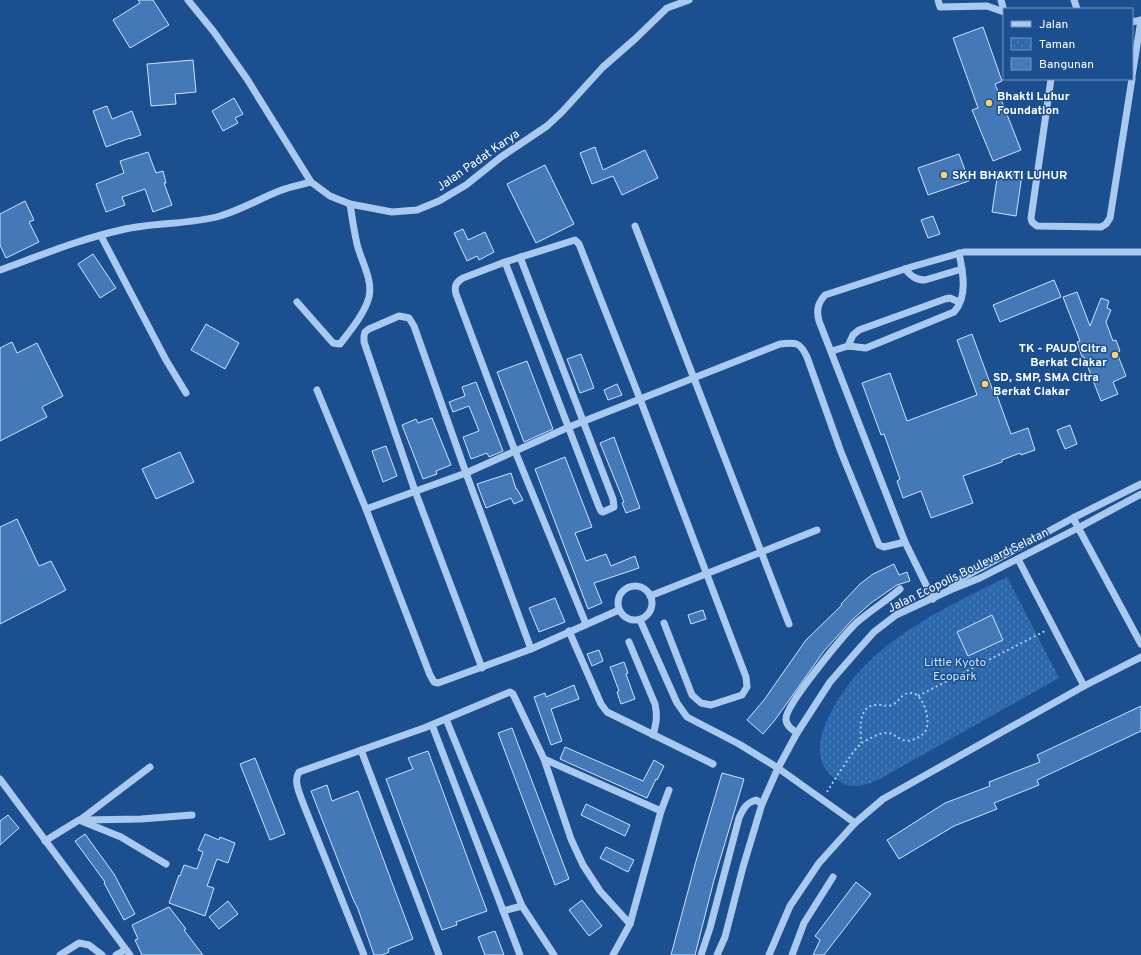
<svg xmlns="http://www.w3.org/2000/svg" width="1141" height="955" font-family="Overpass,sans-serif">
	<defs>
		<pattern id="park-dots" width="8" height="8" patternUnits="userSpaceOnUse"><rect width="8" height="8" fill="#2e69ad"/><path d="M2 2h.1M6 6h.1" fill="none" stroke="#4d80b9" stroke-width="1.8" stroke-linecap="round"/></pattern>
	</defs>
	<rect width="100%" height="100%" fill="#1b4f8f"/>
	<path fill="url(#park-dots)" d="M1007,577L1059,678L878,780C861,787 849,790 833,777C816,764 818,743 825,725C859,646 935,613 1007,577Z"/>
	<g fill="#4478b7" stroke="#cfe3fa">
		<polygon points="138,0 153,0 169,25 130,48 113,20 140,3"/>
		<polygon points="983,27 1002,81 995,84 1021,150 993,161 972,110 978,108 953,38"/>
		<polygon points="193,60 196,92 175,94 176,104 151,106 147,64"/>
		<polygon points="234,98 243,114 235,118 238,123 223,131 212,111"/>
		<polygon points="107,106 112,119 132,111 141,135 130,139 130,138 106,147 93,111"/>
		<polygon points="595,147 603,170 645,150 658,178 622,195 613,176 592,184 580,153"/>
		<polygon points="148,152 156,173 163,171 166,183 164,183 172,205 153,212 145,189 122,197 125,205 106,212 96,184 124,173 120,161"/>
		<polygon points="959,154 969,181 928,195 918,168"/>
		<polygon points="545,165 574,224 536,243 507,184"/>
		<polygon points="998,172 1022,175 1016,216 992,212"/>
		<polygon points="25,201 34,220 29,222 39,242 6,258 0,245 0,214"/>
		<polygon points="933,216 940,234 928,238 921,220"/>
		<polygon points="463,229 468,240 485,232 494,252 479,260 477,256 467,261 454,233"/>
		<polygon points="93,254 116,288 100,298 78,264"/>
		<polygon points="1054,280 1061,297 1000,322 993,305"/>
		<polygon points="1077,292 1090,326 1101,298 1109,301 1107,308 1111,310 1106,322 1113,341 1116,340 1120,351 1117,353 1126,376 1113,382 1118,394 1101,401 1084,357 1082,357 1077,342 1080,341 1063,297"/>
		<polygon points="206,324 239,343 225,369 191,350"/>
		<polygon points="972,334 993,391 995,390 1011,434 1028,428 1035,450 1021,455 1020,453 1002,460 1002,462 963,476 973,503 931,518 921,491 903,498 897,481 900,479 884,434 881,435 862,383 890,373 907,421 977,395 957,340"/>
		<polygon points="12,342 17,353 37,343 63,396 42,407 47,417 0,441 0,348"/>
		<polygon points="581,354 594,388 580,393 567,359"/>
		<polygon points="527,361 553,429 524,442 497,372"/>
		<polygon points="476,382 503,451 489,457 487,453 471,459 463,437 479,431 469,406 453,412 449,402 465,396 462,387"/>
		<polygon points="617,384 622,395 608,400 604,390"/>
		<polygon points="432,418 451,465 436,471 437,474 423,479 402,425 416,419 418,423"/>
		<polygon points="1070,425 1077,444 1065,449 1057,430"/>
		<polygon points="614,437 640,508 626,513 622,503 624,502 600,443"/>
		<polygon points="386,446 397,476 383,482 372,451"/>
		<polygon points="180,452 194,482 156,499 142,469"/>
		<polygon points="565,457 592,527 575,533 586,561 606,554 611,566 635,556 639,568 594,583 602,603 588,609 535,469"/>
		<polygon points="511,473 516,489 517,489 523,500 514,504 511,498 486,508 477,484"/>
		<polygon points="17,519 39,566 51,561 66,590 0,624 0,527"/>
		<polygon points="894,564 899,575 907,572 910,581 897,585 871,603 852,620 824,651 775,720 763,734 747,720 764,700 806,640 842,605 841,604 860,584 873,574"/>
		<polygon points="555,598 565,622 539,632 529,608"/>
		<polygon points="703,610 706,619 691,624 688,615"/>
		<polygon points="992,615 1003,640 968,656 957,632"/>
		<polygon points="599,650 603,661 592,666 587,654"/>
		<polygon points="624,662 628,673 626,674 635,699 621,704 617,692 619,691 610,667"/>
		<polygon points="574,685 579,699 551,709 562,741 551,745 534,697 545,693 546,697"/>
		<polygon points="1141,706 1141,731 1037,780 1039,785 994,803 997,809 954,826 899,859 887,840 945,803 990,786 989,782 1040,762 1037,755"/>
		<polygon points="512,728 569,879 555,885 498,733"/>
		<polygon points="565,747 643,781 654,760 664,766 657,780 656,779 647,798 560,759"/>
		<polygon points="428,751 487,911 456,922 457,925 442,930 386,779 413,769 408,758"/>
		<polygon points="255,758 285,834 270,840 240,764"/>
		<polygon points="722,773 744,779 714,880 695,955 671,955 696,861"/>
		<polygon points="327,785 332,801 358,791 413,939 388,949 389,952 382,955 374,955 358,909 353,899 311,791"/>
		<polygon points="586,804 630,825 625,836 581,815"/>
		<polygon points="8,815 19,828 0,845 0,821"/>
		<polygon points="85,834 114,874 135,914 124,920 104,883 105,882 75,841"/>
		<polygon points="205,834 219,840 220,837 235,843 228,863 217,859 207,886 214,888 205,916 169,903 179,875 180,876 184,865 197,869 203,852 198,850"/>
		<polygon points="606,847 634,860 628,872 600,858"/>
		<polygon points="856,882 871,894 824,955 813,955 820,940 815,936"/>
		<polygon points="582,900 602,926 589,936 569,910"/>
		<polygon points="228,901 238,914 219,929 209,917"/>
		<polygon points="169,907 186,929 184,930 203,955 142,955 135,940 138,939 132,925"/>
		<polygon points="495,931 504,955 485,955 478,937"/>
	</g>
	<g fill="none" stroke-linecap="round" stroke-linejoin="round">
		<g stroke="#a9c9ee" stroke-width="2" stroke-dasharray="2 3" stroke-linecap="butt">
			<polyline points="918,696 1045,631"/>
			<path d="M827,792C833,782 855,747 862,743C868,739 881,732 887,733C893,733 896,737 901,739C908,743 917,739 923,734C933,726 925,695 912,693C901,692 900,702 892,705C887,707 881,704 875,705C857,707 861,730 861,743"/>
		</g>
		<g stroke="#a9c9ee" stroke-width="7">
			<polyline points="188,0 214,32 247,79 311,182 330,196 350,204 392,212 417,210 439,201 466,185 501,157 547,126 562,112 603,67 635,39 667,8 689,0"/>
			<polyline points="938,0 940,7 987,6 1004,12"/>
			<polyline points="1001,0 1004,11"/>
			<polyline points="1074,0 1077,9"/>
			<polyline points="1132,22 1141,20"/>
			<polyline points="1132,76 1141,20"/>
			<polyline points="1051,79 1031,218 1032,222 1037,226 1101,227 1106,224 1110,218 1132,79"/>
			<polyline points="635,226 789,624"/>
			<polyline points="101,236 166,360 186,393"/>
			<polyline points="505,262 599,507 601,511 603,512 614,507 613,499 520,257"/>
			<path d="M905,269C911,276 916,280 925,280L962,269"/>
			<path d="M0,270C39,256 80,239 121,230C154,222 188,225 220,216C241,210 259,199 279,191C289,187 300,185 311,182"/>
			<path d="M297,302L333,343L340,344C350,331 365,313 369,297C373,279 361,261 357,244C354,231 352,217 350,204"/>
			<polyline points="848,346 853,335 859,330 945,299 950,298 959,302"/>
			<path d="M832,351L848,346L866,348L954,312C968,297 963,272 959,253"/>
			<polyline points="317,390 366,509 430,675 434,682 438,683 531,649 619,610"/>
			<path d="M366,509L466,473L569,427L780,344C796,342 800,342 807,357L841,452L879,545L884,547L905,542"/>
			<polyline points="1073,518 1141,644"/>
			<polyline points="1018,559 1084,686"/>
			<circle cx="635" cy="603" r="17"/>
			<polyline points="950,590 955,582 1073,518 1141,484"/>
			<polyline points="650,596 817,530"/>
			<path d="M933,599L905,542L819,321C816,310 818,303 825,295L911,267L964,252H1141"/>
			<polyline points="640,620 677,703 687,717 739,744 778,768 855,823"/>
			<path d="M586,624L515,451L456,294C454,286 456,282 463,278L505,262L575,240L579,244L640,399L746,677L747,687L742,695L711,705L701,703L692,695L664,623"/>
			<polyline points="569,631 601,704 607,712 713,764"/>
			<path d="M629,642L655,704C658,716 656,724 653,735"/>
			<polyline points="482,668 415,491 364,342 364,336 365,332 369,329 399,316 409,318 414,326 466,473 531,649"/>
			<polyline points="446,719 522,906 554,955"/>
			<polyline points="432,725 520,955"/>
			<path d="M797,733C792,729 786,726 786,719C785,705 844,635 856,623C870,611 886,601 900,589"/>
			<polyline points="361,750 439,955"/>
			<polyline points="544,759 571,839 583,865 600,891 630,924"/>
			<polyline points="0,779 130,955"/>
			<polyline points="80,820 150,767"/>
			<polyline points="84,820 141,819 192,815"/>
			<polyline points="45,841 79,820 121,837 166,864"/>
			<polyline points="503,911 522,906"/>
			<polyline points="60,955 79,943 89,945 102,955"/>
			<polyline points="116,955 125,950"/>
			<path d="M364,955L303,803C300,794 293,781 299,772L424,728L510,692L513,694L544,759L661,811"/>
			<polyline points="613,955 630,924 661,811 669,790"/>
			<path d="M701,955L710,928L739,818C743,809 746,803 756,800L762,804"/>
			<polyline points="717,955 725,937 743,867 762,804 778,768 797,733 830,682 857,651 874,632 896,615 950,590 980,578 1078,528 1141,494"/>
			<polyline points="769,955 790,906 819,863 855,823 883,799 1084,686 1141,657"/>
			<polyline points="792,955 804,923 833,877"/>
		</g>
	</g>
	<g fill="#ffd166" stroke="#1b4f8f" stroke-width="1.5">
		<circle cx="989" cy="103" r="4"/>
		<circle cx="944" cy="175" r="4"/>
		<circle cx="1115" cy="355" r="4"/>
		<circle cx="985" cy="384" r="4"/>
	</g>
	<g text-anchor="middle" stroke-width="3" stroke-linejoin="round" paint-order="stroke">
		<g font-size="12" font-weight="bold" fill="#fff" stroke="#1b4f8f" text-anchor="start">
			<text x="997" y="100">Bhakti Luhur<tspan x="997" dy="14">Foundation</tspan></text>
			<text x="952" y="179">SKH BHAKTI LUHUR</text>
			<text x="1107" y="352" text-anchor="end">TK - PAUD Citra<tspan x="1107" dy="14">Berkat Ciakar</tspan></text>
			<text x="993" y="381">SD, SMP, SMA Citra<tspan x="993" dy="14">Berkat Ciakar</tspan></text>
		</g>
		<g font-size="12" fill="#fff" stroke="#1b4f8f">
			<text transform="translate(478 160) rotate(-35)" y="4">Jalan Padat Karya</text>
			<text transform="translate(968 570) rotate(-26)" y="4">Jalan Ecopolis Boulevard Selatan</text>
		</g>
		<g font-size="12" fill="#cfe3fa" stroke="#1b4f8f">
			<text x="955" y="666">Little Kyoto<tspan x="955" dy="14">Ecopark</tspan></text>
		</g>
	</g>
	<rect x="1003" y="8" width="130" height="72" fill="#1b4f8f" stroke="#7695bc"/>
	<rect x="1011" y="21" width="20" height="6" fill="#a9c9ee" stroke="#7695bc"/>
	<text x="1039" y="28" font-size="12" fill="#ffffff">Jalan</text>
	<rect x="1011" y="38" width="20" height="12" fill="url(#park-dots)" stroke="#7695bc"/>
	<text x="1039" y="48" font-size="12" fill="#ffffff">Taman</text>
	<rect x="1011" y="58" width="20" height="12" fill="#4478b7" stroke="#7695bc"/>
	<text x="1039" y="68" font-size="12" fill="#ffffff">Bangunan</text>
</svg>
